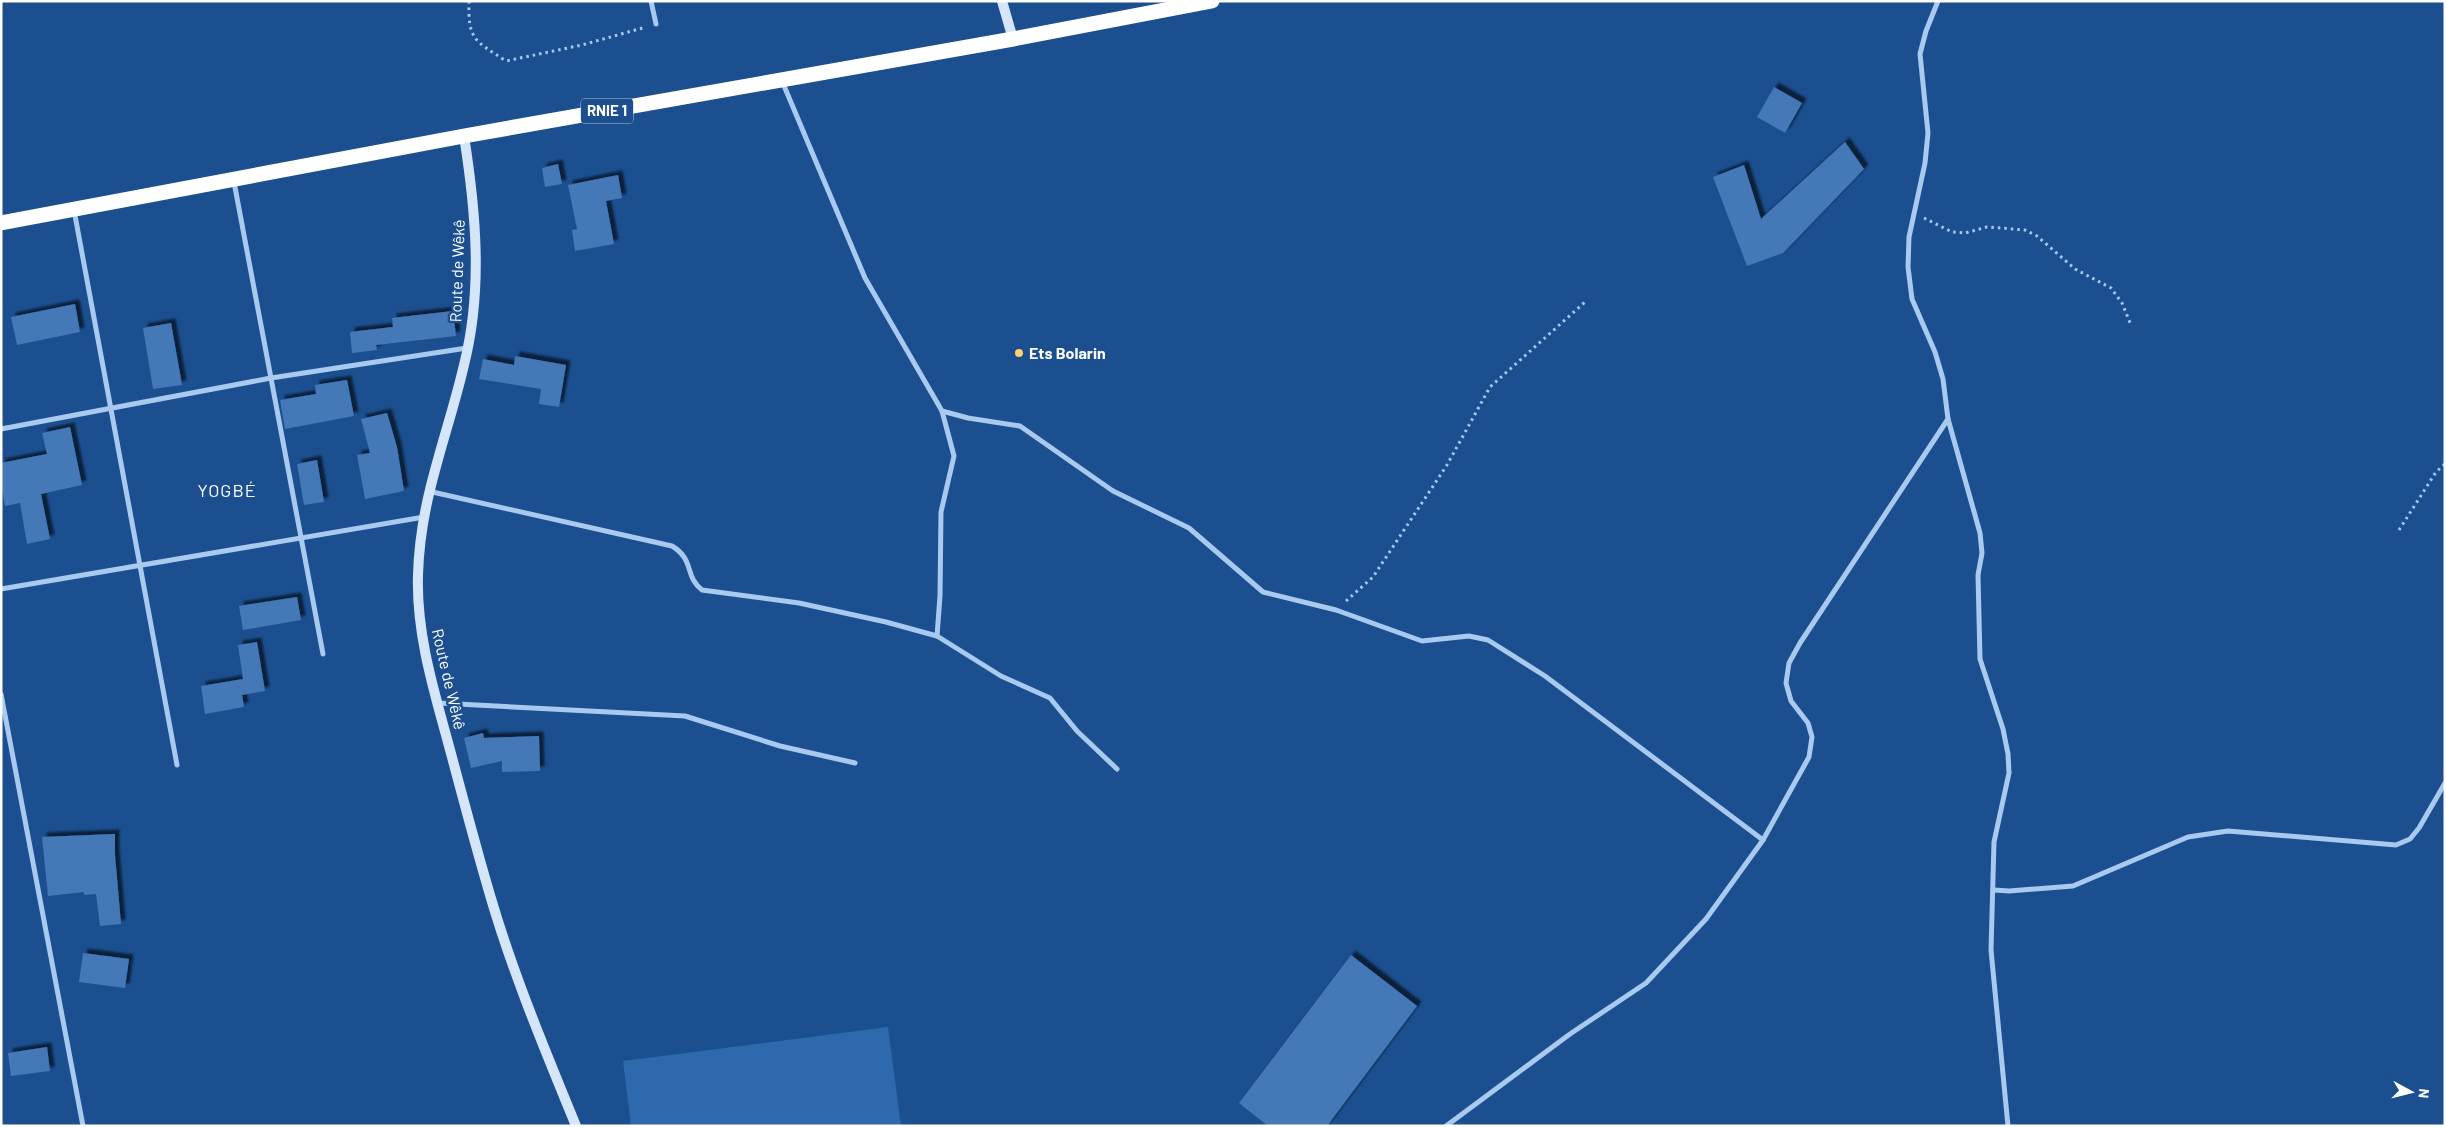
<svg xmlns="http://www.w3.org/2000/svg" width="2446" height="1127" font-family="Barlow,sans-serif">
	<defs>
		<filter id="shadow"><feDropShadow dx="4.5" dy="-4.5" stdDeviation="1" flood-color="#0009"/></filter>
	</defs>
	<rect width="100%" height="100%" fill="#1b4f8f"/>
	<polygon fill="#2e69ad" points="888,1027 901,1126 631,1126 623,1061"/>
	<g fill="#4478b7" filter="url(#shadow)">
		<polygon points="1774,87 1802,103 1785,133 1757,117"/>
		<polygon points="1845,142 1864,169 1783,253 1747,266 1713,177 1744,165 1761,219"/>
		<polygon points="558,164 562,184 545,187 542,168"/>
		<polygon points="618,175 622,198 606,201 614,244 575,251 572,230 577,229 568,185"/>
		<polygon points="75,304 80,332 17,345 11,317"/>
		<polygon points="453,311 456,336 376,345 377,350 352,353 350,332 393,327 392,318"/>
		<polygon points="171,323 182,385 153,389 143,328"/>
		<polygon points="515,356 566,365 559,407 539,404 541,389 479,379 483,359 514,365"/>
		<polygon points="347,380 354,416 285,429 280,400 316,394 315,385"/>
		<polygon points="387,413 397,447 404,491 365,499 357,455 370,453 361,419"/>
		<polygon points="70,427 82,485 41,494 50,539 27,544 20,503 5,506 1,485 1,463 47,454 42,433"/>
		<polygon points="317,460 324,502 304,505 297,464"/>
		<polygon points="297,597 301,620 243,630 239,606"/>
		<polygon points="257,642 265,691 242,695 244,707 205,714 201,686 243,679 238,645"/>
		<polygon points="483,733 484,738 539,736 540,771 502,772 502,761 471,768 464,738"/>
		<polygon points="115,834 115,855 121,924 100,926 96,894 84,895 84,892 48,896 42,837"/>
		<polygon points="83,953 129,959 125,988 79,982"/>
		<polygon points="1351,955 1417,1006 1327,1126 1268,1126 1239,1103"/>
		<polygon points="47,1047 50,1071 11,1076 8,1053"/>
	</g>
	<g fill="none" stroke-linecap="round" stroke-linejoin="round">
		<g stroke="#a9c9ee" stroke-width="3" stroke-dasharray="2.5 4" stroke-linecap="butt">
			<path d="M469,1C468,40 474,40 506,61L582,45L646,27"/>
			<polyline points="1924,218 1952,232 1965,233 1987,227 2025,230 2037,236 2075,269 2111,288 2122,303 2131,325"/>
			<polyline points="2399,530 2436,472 2445,464"/>
			<polyline points="1346,601 1373,577 1447,465 1490,387 1585,302"/>
		</g>
		<g stroke="#a9c9ee" stroke-width="5">
			<polyline points="651,1 656,24"/>
			<polyline points="1938,1 1926,31 1920,54 1928,133 1925,163 1909,237 1908,267 1912,299 1935,352 1943,379 1948,419 1980,533 1982,553 1978,575 1980,659 2003,729 2008,754 2009,773 1994,842 1991,950 2008,1126"/>
			<polyline points="782,81 865,278 942,411 968,418 1020,426 1113,491 1189,528 1263,592 1336,610 1422,641 1469,636 1488,640 1545,676 1763,840"/>
			<polyline points="234,182 323,654"/>
			<polyline points="74,210 177,765"/>
			<polyline points="1,429 271,378 467,348"/>
			<path d="M428,491L672,546C695,560 684,576 702,590L799,603L886,622L937,636L1001,676L1050,698L1077,731L1117,769"/>
			<polyline points="1,589 424,517"/>
			<polyline points="937,636 940,596 941,512 954,456 942,411"/>
			<polyline points="1,694 83,1126"/>
			<polyline points="438,703 685,716 780,746 855,763"/>
			<polyline points="1994,890 2009,891 2073,886 2188,837 2228,831 2396,845 2410,839 2419,828 2445,783"/>
			<polyline points="1446,1126 1570,1034 1646,983 1706,919 1763,840 1809,757 1812,737 1808,723 1791,701 1786,683 1789,663 1800,643 1948,419"/>
		</g>
		<g stroke="#d6e6fa" stroke-width="10">
			<polyline points="1002,1 1013,39"/>
			<path d="M464,136C476,212 483,290 464,365C447,438 420,498 418,575C416,639 437,700 453,761C465,806 477,851 490,895C513,974 545,1050 576,1126"/>
		</g>
		<polyline stroke="#fff" stroke-width="15" points="1,223 464,136 1013,39 1212,1"/>
	</g>
	<circle fill="#ffd166" stroke="#1b4f8f" stroke-width="2" cx="1019" cy="353" r="5"/>
	<g text-anchor="middle" stroke-width="5" stroke-linejoin="round" paint-order="stroke">
		<rect fill="#1b4f8f" stroke="#bbcadd" stroke-width="1" x="581" y="98.5" width="52" height="25" rx="4"/>
		<g font-size="15" font-weight="bold" fill="#fff">
			<text x="607" y="116">RNIE 1</text>
		</g>
		<g font-size="16" fill="#fff" stroke="#1b4f8f">
			<text transform="translate(457 271) rotate(-88)" y="6">Route de Wêkê</text>
			<text transform="translate(449 679) rotate(77)" y="6">Route de Wêkê</text>
		</g>
		<g font-size="16" font-weight="bold" fill="#fff" stroke="#1b4f8f" text-anchor="start">
			<text x="1029" y="359">Ets Bolarin</text>
		</g>
		<g font-size="18" letter-spacing="1" fill="#fff" stroke="#1b4f8f">
			<text x="227" y="497">YOGBÉ</text>
		</g>
	</g>
	<rect width="2446" height="1127" fill="none" stroke="#ffffff" stroke-width="5"/>
	<g transform="translate(2411 1092) rotate(97)" stroke="#1b4f8f" stroke-width="4" paint-order="stroke">
	<path d="M0-4L9 19L0 12L-9 19Z" fill="#ffffff"/>
	<text y="-8" font-size="14" font-weight="bold" text-anchor="middle" fill="#ffffff">N</text>
	</g>
</svg>
